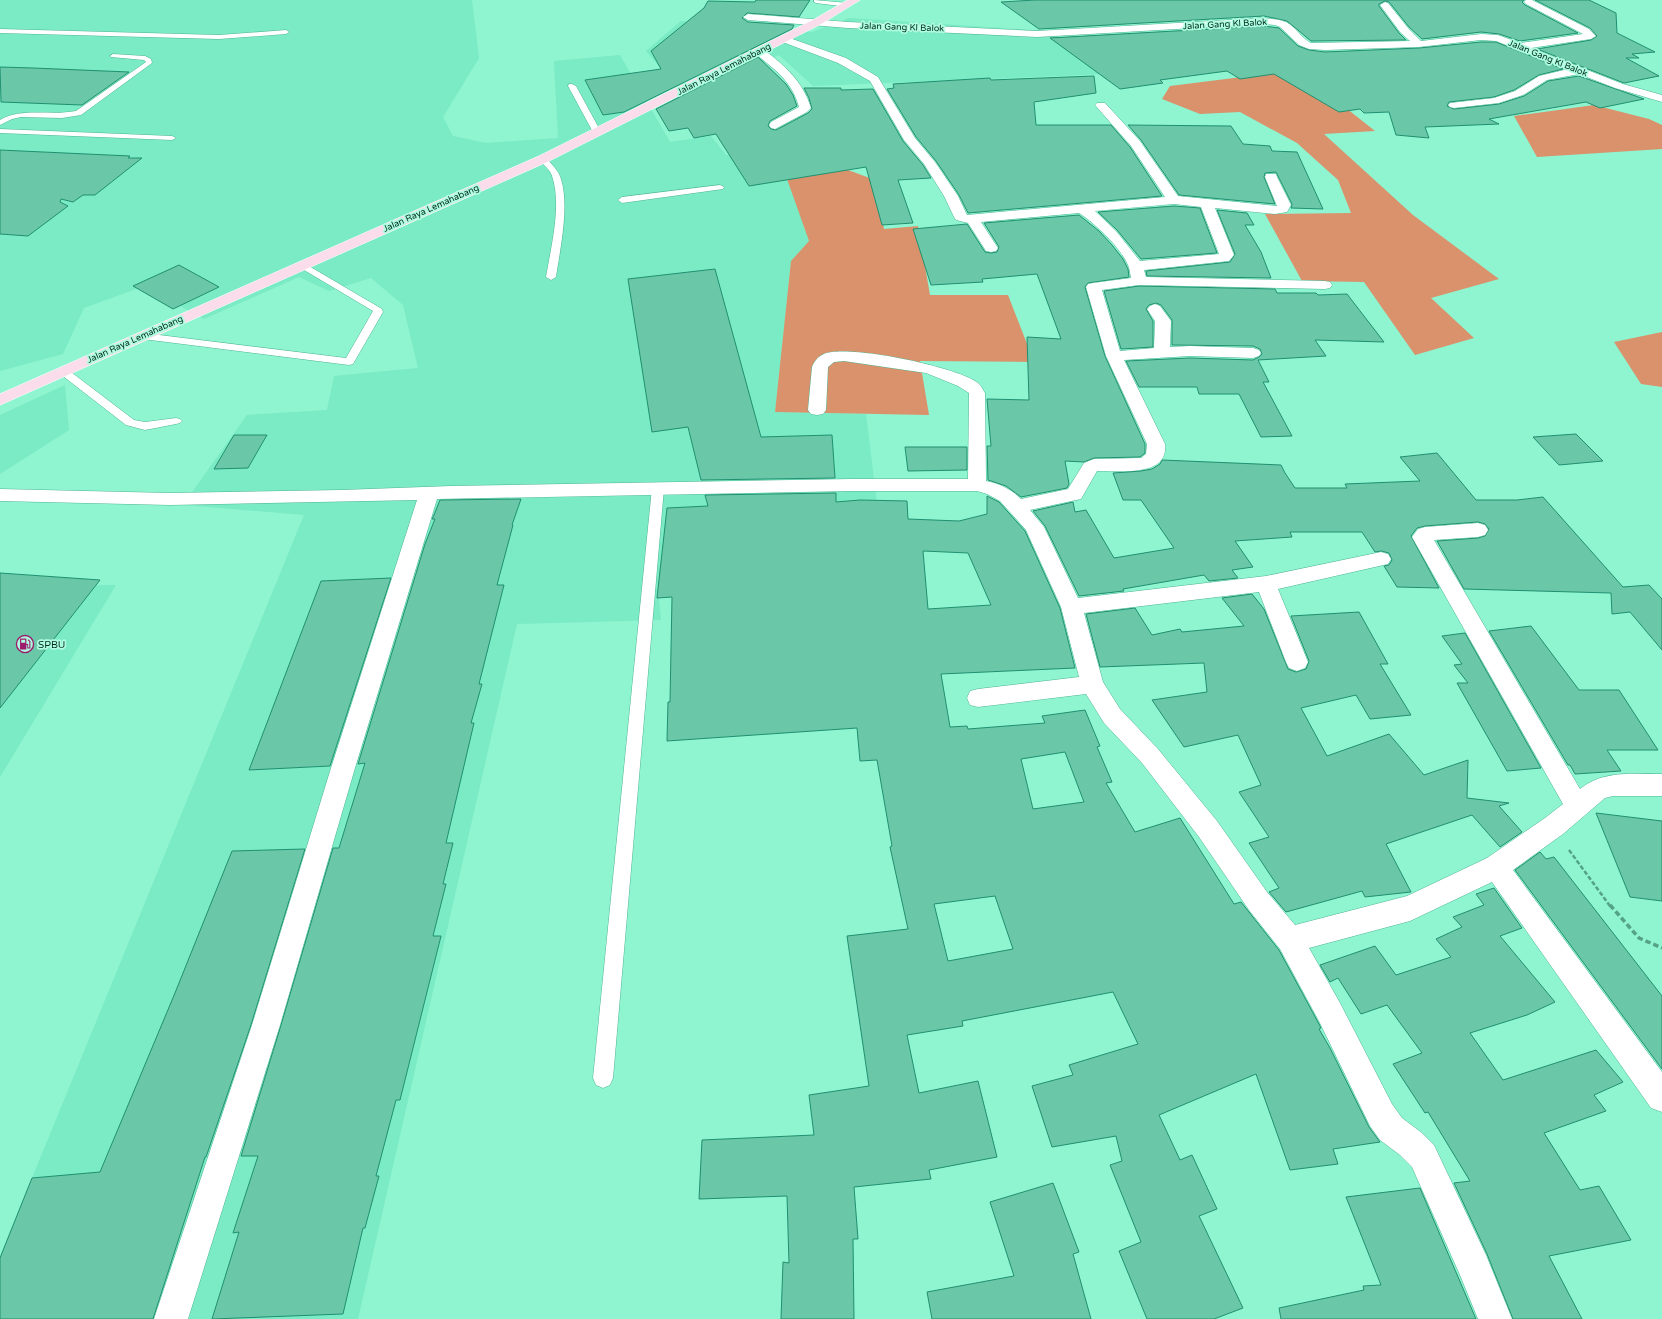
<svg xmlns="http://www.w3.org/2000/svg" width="1662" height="1319" font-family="'Varela Round',sans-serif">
	<rect width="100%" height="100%" fill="#8ff4d0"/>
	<g fill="#7aebc4">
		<polygon points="0,0 472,0 479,58 443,117 453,136 486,143 558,138 554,61 620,55 670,142 711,136 726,155 822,141 848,170 788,179 809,241 791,261 775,412 866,414 886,577 658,589 661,620 517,624 358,1319 0,1319 0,1256 304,515 183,505 247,415 327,410 334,376 418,368 403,305 371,278 329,291 299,277 204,319 144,286 84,308 63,354 0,371"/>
		<polygon points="849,18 1051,31 1105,74 813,86 779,55 686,98 646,51 681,21 812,32"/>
		<polygon points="65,385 69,430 0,474 0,415"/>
		<polygon points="116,585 0,777 0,586"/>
	</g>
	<g fill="#d9926c">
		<polygon points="1298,70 1375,131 1324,134 1413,215 1499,279 1431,298 1474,338 1415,355 1364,282 1302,281 1265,214 1351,213 1338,180 1297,143 1240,112 1200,114 1162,99 1170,86"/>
		<polygon points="1594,105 1649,119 1662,125 1662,149 1537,157 1514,116"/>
		<polygon points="848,170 875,180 884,229 918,226 930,295 1008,295 1034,362 920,361 929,415 775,412 791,261 809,241 787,179"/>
		<polygon points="1662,332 1662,387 1641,384 1614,342"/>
	</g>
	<g fill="#6ac7a7" stroke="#209070" fill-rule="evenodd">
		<polygon points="756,0 810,0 799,17 747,13 742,18 748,22 794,25 792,29 624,112 603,115 585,80 661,69 651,51 704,8 708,1 755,2"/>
		<polygon points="1035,0 1524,0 1522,2 1525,5 1578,33 1520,41 1499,34 1481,32 1422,39 1409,27 1389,2 1385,1 1379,4 1379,6 1399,33 1406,40 1311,41 1287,21 1264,16 1039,29 1001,2"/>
		<polygon points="1535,0 1589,0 1616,13 1617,33 1655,52 1632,54 1639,58 1626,58 1659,76 1624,83 1537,49 1591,40 1597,36 1590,28"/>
		<polygon points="1264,26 1279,28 1298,46 1309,50 1325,52 1419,48 1481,42 1496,42 1563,69 1539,75 1514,90 1494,97 1449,102 1447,106 1454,109 1499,104 1524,96 1548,81 1579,76 1644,99 1600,108 1586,102 1489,119 1499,124 1425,127 1429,138 1396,135 1389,112 1364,113 1360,109 1339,112 1274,74 1240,79 1227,71 1160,80 1163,83 1120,89 1050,38"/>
		<polygon points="758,57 786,84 793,95 797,106 770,121 768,126 771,129 776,130 808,113 812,109 809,98 804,88 841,88 841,90 873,89 903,141 923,165 931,178 898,180 913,223 882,225 866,167 749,186 716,134 694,138 688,128 669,131 656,109"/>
		<polygon points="0,67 33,68 129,72 82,105 1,102"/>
		<polygon points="1094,76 1096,93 1034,102 1036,125 1111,125 1130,147 1162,196 968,213 959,195 936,161 916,137 887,89 894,88 893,84 990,78 991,80"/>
		<polygon points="1128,125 1231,126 1243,144 1270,146 1272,151 1297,152 1323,209 1291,208 1292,204 1276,172 1265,173 1264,177 1275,204 1179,195 1141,140"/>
		<polygon points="0,150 130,156 128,158 142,158 95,195 83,195 73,202 61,199 60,202 68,206 28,236 0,234"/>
		<polygon points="1174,206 1200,208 1217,253 1141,259 1117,230 1098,212"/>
		<polygon points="1217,210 1247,213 1254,225 1245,225 1261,252 1271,278 1147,276 1146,271 1230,262 1235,254"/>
		<polygon points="1079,215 1099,231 1112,245 1123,259 1128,269 1129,277 1088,283 1085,287 1105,356 1145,444 1145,453 1140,457 1094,458 1084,462 1065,461 1069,484 1067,488 1021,497 1006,486 988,480 987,446 991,446 987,399 1029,400 1027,337 1061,339 1037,274 982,279 983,282 931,285 913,229 967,224 985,252 991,253 997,252 999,247 984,223"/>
		<polygon points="179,265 219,287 173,309 133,286"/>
		<polygon points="715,269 761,437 832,435 835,478 701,480 688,427 652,432 628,279"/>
		<polygon points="1139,286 1275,289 1277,293 1316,293 1318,295 1347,294 1384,342 1315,340 1326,356 1258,360 1269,382 1263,382 1292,436 1261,437 1239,394 1199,394 1197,387 1139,387 1126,361 1190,358 1253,360 1259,357 1262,354 1260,349 1253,346 1172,345 1172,320 1161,305 1156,303 1149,305 1146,309 1153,321 1153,347 1121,349 1104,291"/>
		<polygon points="1576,434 1603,461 1559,465 1533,437"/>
		<polygon points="234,435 267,435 248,468 214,469"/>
		<polygon points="905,447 967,447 967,470 908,471"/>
		<polygon points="1437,453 1476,500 1517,500 1543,497 1623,587 1649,585 1662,599 1662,650 1630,612 1612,614 1611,593 1464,589 1437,541 1478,538 1485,536 1489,529 1485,524 1478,522 1425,526 1417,528 1411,536 1439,588 1397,587 1384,566 1389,565 1392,560 1389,553 1381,551 1375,552 1362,532 1290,532 1292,537 1235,541 1253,567 1232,570 1238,578 1209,581 1204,575 1123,589 1124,591 1079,596 1045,526 1033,511 1073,502 1075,512 1086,510 1114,558 1174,548 1141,500 1123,500 1113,473 1141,471 1152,469 1160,464 1162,460 1281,465 1285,473 1295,488 1347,488 1345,484 1420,481 1400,457"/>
		<path d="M836,493V502L860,500L907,501L908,519L959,521L987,514V496L999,502L1025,531L1060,608L1075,668L941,674L950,727L967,726L968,729L1045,723L1042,716L1085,710L1100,746L1097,747L1112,782L1106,783L1135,832L1180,818L1234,904L1241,902L1279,950L1319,1024L1321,1028L1319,1029L1330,1048L1369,1127L1380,1142L1333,1149L1338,1164L1290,1170L1256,1074L1159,1115L1180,1160L1192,1155L1217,1209L1199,1216L1243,1308L1214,1319H1147L1119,1251L1141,1242L1110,1165L1122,1161L1116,1136L1052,1147L1032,1086L1073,1075L1069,1065L1138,1044L1113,992L962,1021L963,1026L907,1035L919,1093L978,1081L997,1157L929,1170L931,1179L854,1187L858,1239H853L854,1319H781L783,1262L789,1263L787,1196L699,1199L702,1140L814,1135L809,1095L869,1086L847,936L908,929L890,847L892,846L877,760L860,761L857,728L667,741L668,702H670L672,597L657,598L667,508L708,506L705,495ZM923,551L968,553L991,605L928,609ZM1065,752L1084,802L1033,809L1021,759ZM995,896L1013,949L948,961L934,904Z"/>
		<polygon points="521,499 512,525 513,525 497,585 504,585 479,684 482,684 471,723 474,723 446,843 453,843 443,884 446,884 433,936 441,936 400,1100 396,1100 376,1176 379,1176 365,1228 363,1228 343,1314 212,1319 239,1232 233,1233 258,1156 241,1156 281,1025 333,848 339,848 365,763 358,764 425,544 435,519 432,519 434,515 440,500"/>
		<polygon points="0,573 100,580 0,708"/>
		<polygon points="391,578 330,766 249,770 321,581"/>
		<polygon points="1252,594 1264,609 1288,669 1296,672 1306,669 1309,661 1291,616 1359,612 1388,664 1380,664 1411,715 1370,719 1356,695 1301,708 1327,756 1389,734 1424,775 1468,760 1467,798 1509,803 1499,806 1522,832 1500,847 1472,815 1386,844 1411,892 1365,897 1362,891 1286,912 1269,892 1279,888 1249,843 1269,837 1239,792 1261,785 1238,735 1184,747 1152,700 1207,692 1204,663 1100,667 1086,614 1135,608 1152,635 1180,629 1182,632 1244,626 1222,598"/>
		<polygon points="1531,626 1579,690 1619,690 1658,750 1607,750 1621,771 1575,774 1570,765 1568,765 1489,631"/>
		<polygon points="1465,633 1541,768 1507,771 1457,683 1468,683 1454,665 1462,664 1442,636"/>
		<polygon points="1596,813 1662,821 1662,901 1630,897"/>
		<polygon points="305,849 251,1025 206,1157 205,1157 153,1319 0,1319 0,1258 32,1178 100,1172 175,993 232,851"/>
		<polygon points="1540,852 1546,859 1554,857 1662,996 1662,1069 1515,870"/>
		<polygon points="1494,888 1522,928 1500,936 1555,1002 1527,1015 1470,1033 1503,1080 1596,1050 1623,1082 1594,1095 1606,1111 1544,1133 1580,1190 1599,1186 1631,1240 1549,1256 1582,1319 1513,1319 1487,1254 1454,1183 1470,1181 1428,1112 1425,1113 1393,1064 1422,1053 1387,1005 1361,1014 1338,978 1330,982 1320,965 1375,946 1396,975 1451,957 1436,939 1462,927 1453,917 1484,905 1476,894"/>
		<polygon points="1053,1183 1079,1252 1073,1254 1091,1319 932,1319 927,1292 1014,1276 990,1202"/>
		<polygon points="1420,1188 1476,1319 1281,1319 1279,1308 1364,1290 1363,1286 1381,1285 1346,1197"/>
	</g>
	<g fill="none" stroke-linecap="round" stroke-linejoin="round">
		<g stroke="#4fb594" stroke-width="1">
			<g id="service">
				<polygon points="814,0 848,3 851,5 848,7 816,3 814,2"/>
				<polygon points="0,29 219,35 286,30 289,32 286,34 219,39 0,33"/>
				<path d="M113,54L145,56L151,59L152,63L81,115L62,118L21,117L12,119L0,125V120C22,107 51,116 76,111L146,62L144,60L111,57L110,56Z"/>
				<polygon points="569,84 572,84 576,86 601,132 600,134 594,134 593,132 568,86"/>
				<polygon points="0,129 172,136 176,138 172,140 0,133"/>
				<path d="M540,157H546C550,163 556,168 559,174C571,200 560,250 556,277L551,280L546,277C551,247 562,205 552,176C550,169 543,165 539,159Z"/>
				<polygon points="720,185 724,187 723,189 622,203 618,200 622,197"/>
				<polygon points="302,262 382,309 383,312 353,364 349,365 143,339 138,336 143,333 346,358 373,311 299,267 297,265"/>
				<polygon points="63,368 67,369 134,420 145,422 176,418 180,419 182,421 180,423 176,424 145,430 126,425 59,373 58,371"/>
				<polygon points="658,484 662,485 664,488 613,1078 610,1085 603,1088 596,1085 593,1078 652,488 654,485"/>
			</g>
		</g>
		<g stroke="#4fb594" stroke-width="1">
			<g id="minor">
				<path d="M1526,0H1532L1589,29L1596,36L1591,39L1531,48L1623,84L1662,95V102L1615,88L1579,74L1547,80L1523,95L1499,103L1454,108L1450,107L1448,105L1450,103L1494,98L1515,91L1539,76L1568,69L1496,41L1481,40L1419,47L1325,50L1309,49L1299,45L1280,27L1275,25L1264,24L1037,37L848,28L748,20L743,17L748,14L848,22L1037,31L1264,18C1272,19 1279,19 1286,22C1296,27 1301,38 1311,43L1410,41L1400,32L1380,5L1385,2L1388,3L1408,28L1421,41L1481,34L1498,35L1520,43L1583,34L1526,4L1524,2Z"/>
				<path d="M784,36L846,58L878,77L915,138L935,162L958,196L967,215L1165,197L1131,146L1095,105L1097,103H1105L1140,141L1178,196L1277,206L1265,177L1266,174H1276L1277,177L1291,205L1287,212L1275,214L1215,208L1234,255L1229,261L1144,270L1146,277L1325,281L1330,282L1332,285L1330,288L1325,289L1139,285L1102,290L1120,351L1154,348L1155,321L1147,309L1150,306L1155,304L1160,306L1171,321L1170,347L1190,346L1253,348L1259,350L1261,353L1259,356L1253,358L1190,356L1124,360L1165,444C1169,478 1118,470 1097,471L1081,499L1030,510L1044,527L1078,598L1266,576L1381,552L1388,554L1391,559L1388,564L1278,589L1308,662L1305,668L1297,671L1289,668L1286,662L1259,592L1084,613L1103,682L1120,709L1158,749L1217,821L1267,892L1295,925L1407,896L1487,858L1545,818L1563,804L1412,537L1418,529L1425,527L1478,523L1485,525L1488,530L1485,535L1478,537L1434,540L1580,789C1603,770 1634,774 1662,774V796H1613L1605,798L1563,834L1513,870L1662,1072V1112L1651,1108L1492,882L1410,921L1309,948L1340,1003L1392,1104L1402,1118L1422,1133L1434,1145L1486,1255L1512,1319H1478L1460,1275L1412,1167L1400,1155L1380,1140L1370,1126L1320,1023L1280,949L1249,910L1199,837L1142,763L1104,723L1086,694L978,707L970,705L967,698L970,691L978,689L1079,677L1061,607L1026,530L1000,501L987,494L977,491H852L437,499L355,768L280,1025L188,1319H154L252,1025L331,768L417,500L170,505L0,501V489L170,493L342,490L451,486L852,479H968L969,393L958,386L926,373L844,361L834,362L828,367L826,410L823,414L817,415L811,414L808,410L812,367C815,361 817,357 824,354C847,344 958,367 978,383C981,385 983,390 985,393L986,481C1000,484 1011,489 1021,499L1068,489L1084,463L1094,459L1141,458L1146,454L1147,444L1106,356L1086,287L1088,284L1093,283L1131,278C1130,274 1130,269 1128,265C1120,247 1096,224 1079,213L981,222L998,248L996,251L991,252L986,251L968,223L956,220L954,217L944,196L924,164L904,140L870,81L838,63L780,41L779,39L780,37ZM1174,204L1201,207L1219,254L1140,261L1116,231L1095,211Z"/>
				<path d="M759,48L763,49C784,65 803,81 811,108L807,112L775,129L771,128L769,125L771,122L799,107C794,88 783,76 768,64C763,60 758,56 754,51Z"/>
			</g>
		</g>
		<g stroke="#fff" stroke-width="1">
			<polygon id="primary" points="848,0 860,0 821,24 547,162 0,405 0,394 539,156 813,20"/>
		</g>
		<polyline stroke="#54a287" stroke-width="2.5" stroke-dasharray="4.5 2" stroke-linecap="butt" points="1569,850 1610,906"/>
		<polyline stroke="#54a287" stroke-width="3.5" stroke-dasharray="5.5 3" stroke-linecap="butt" points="1610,905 1639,938 1662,948"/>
		<use href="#service" fill="#fff" fill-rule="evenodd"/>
		<use href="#minor" fill="#fff" fill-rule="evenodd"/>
		<use href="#primary" fill="#fbdceb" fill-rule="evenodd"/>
	</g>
	<defs>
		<g id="fuel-ring" transform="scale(0.9)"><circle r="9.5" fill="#affde0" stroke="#9d196b" stroke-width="1.5"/><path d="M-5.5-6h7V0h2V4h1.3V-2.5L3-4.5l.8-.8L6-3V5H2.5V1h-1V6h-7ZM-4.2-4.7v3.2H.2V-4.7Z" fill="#9d196b"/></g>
	</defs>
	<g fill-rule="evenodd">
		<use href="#fuel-ring" x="25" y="644"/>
	</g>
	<g text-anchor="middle" stroke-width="3.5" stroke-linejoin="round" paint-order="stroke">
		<g font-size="9" fill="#002d20" stroke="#affde0">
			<text transform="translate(1225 24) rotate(-3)" y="3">Jalan Gang Kl Balok</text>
			<text transform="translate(902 27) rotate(2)" y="3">Jalan Gang Kl Balok</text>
			<text transform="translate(1548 58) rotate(22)" y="3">Jalan Gang Kl Balok</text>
			<text transform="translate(724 69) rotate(-27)" y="3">Jalan Raya Lemahabang</text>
			<text transform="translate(431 208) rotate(-24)" y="3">Jalan Raya Lemahabang</text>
			<text transform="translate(135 339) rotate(-24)" y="3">Jalan Raya Lemahabang</text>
		</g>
		<g font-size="10" fill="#002d20" stroke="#affde0" text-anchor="start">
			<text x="38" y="648">SPBU</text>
		</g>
	</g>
</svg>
